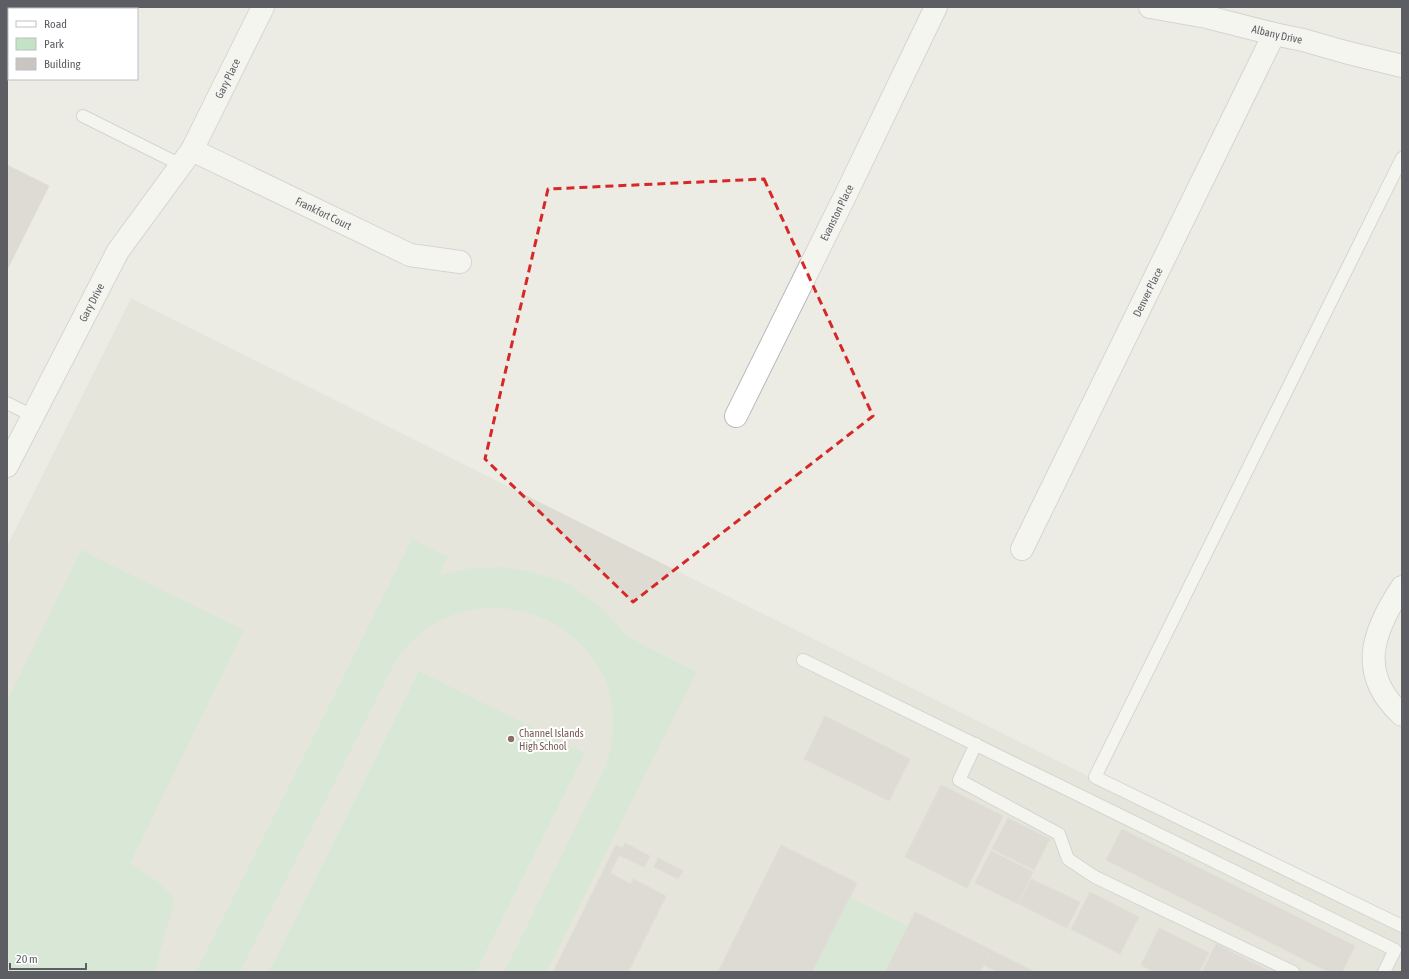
<svg xmlns="http://www.w3.org/2000/svg" width="1409" height="979" font-family="'Asap Condensed',sans-serif">
	<rect width="100%" height="100%" fill="#edece4"/>
	<polygon fill="#dddbd2" points="131,298 1402,933 1402,972 7,972 7,546"/>
	<g fill="#c2e3c5">
		<path d="M412,539L448,557L439,574L442,575L470,568L503,567L525,570L559,580L570,585L596,603L614,621L626,636L697,672L546,972H504L606,765C614,739 616,710 607,684C604,675 598,666 592,658C548,597 456,589 406,648C397,658 391,670 385,682L240,972H196Z"/>
		<path d="M81,550L244,630L130,864C149,874 161,883 175,899L155,972H7V701Z"/>
		<polygon points="419,671 585,753 476,972 269,972"/>
		<polygon points="849,897 908,926 885,972 812,972"/>
	</g>
	<g fill="#c9c6c0" stroke="#d1cec2">
		<polygon points="7,165 49,186 7,270"/>
		<polygon points="825,716 910,759 889,801 804,759"/>
		<polygon points="941,785 1003,816 967,888 905,857"/>
		<polygon points="1008,818 1050,839 1034,870 992,849"/>
		<polygon points="1122,829 1355,946 1342,972 1329,972 1106,860"/>
		<polygon points="625,843 650,856 644,867 619,855 610,873 631,884 633,879 666,896 628,972 553,972 616,845 622,848"/>
		<polygon points="781,845 857,883 812,972 718,972"/>
		<polygon points="991,851 1033,872 1018,904 975,883"/>
		<polygon points="658,858 683,871 678,879 654,867"/>
		<polygon points="1031,879 1080,902 1067,928 1019,904"/>
		<polygon points="1090,892 1139,917 1120,954 1071,929"/>
		<polygon points="915,912 991,950 980,972 885,972"/>
		<polygon points="1159,928 1209,953 1199,972 1154,972 1141,965"/>
		<polygon points="1216,944 1271,972 1202,972"/>
		<polygon points="991,950 1035,972 998,972 984,965"/>
	</g>
	<g fill="none" stroke-linecap="round" stroke-linejoin="round">
		<g stroke="#b6b8bd" stroke-width="14">
			<g id="lane">
				<polyline points="83,116 181,165"/>
				<polyline points="1402,158 1095,777 1402,926"/>
				<polyline points="7,403 33,416"/>
				<polyline points="803,660 1395,950 1384,972"/>
				<polyline points="976,744 959,780 1059,834 1068,859 1095,877 1293,972"/>
			</g>
		</g>
		<g stroke="#b6b8bd" stroke-width="24">
			<g id="street">
				<path id="s1" d="M1150,7L1207,17L1274,34L1303,40L1345,52L1402,66"/>
				<path id="s2" d="M192,150L410,255L460,262"/>
				<path id="s3" d="M736,416L846,194L936,7"/>
				<path id="s4" d="M7,466L118,251L192,150L263,7"/>
				<path id="s5" d="M1022,549L1274,34"/>
				<path d="M1402,587C1372,632 1357,674 1402,715"/>
			</g>
		</g>
		<use href="#lane" stroke="#fff" stroke-width="12"/>
		<use href="#street" stroke="#fff" stroke-width="22"/>
	</g>
	<path d="M0 0H1409V979H0ZM764,179L873,416L633,602L485,459L548,189Z" fill="#edece4" fill-opacity=".55" fill-rule="evenodd"/>
	<path fill="none" stroke="#d62828" stroke-width="3" stroke-dasharray="8 5" stroke-linejoin="round" d="M764,179L873,416L633,602L485,459L548,189Z"/>
	<circle fill="#8d6e63" stroke="#fff" stroke-width="1.5" cx="511" cy="739" r="4"/>
	<g text-anchor="middle" stroke-width="4" stroke-linejoin="round" paint-order="stroke">
		<g font-size="11" fill="#5c5e63" stroke="#fff">
			<text dy="4" stroke="none"><textPath href="#s1" startOffset="130">Albany Drive</textPath></text>
			<text dy="4" stroke="none"><textPath href="#s4" startOffset="447">Gary Place</textPath></text>
			<text dy="4" stroke="none"><textPath href="#s3" startOffset="227">Evanston Place</textPath></text>
			<text dy="4" stroke="none"><textPath href="#s2" startOffset="146">Frankfort Court</textPath></text>
			<text dy="4" stroke="none"><textPath href="#s5" startOffset="286">Denver Place</textPath></text>
			<text dy="4" stroke="none"><textPath href="#s4" startOffset="184">Gary Drive</textPath></text>
		</g>
		<g font-size="11" fill="#785e54" stroke="#fff" text-anchor="start">
			<text x="519" y="737">Channel Islands<tspan x="519" dy="13">High School</tspan></text>
		</g>
	</g>
	<rect width="1409" height="979" fill="none" stroke="#5c5e63" stroke-width="16"/>
	<rect x="8" y="8" width="130" height="72" fill="#ffffff" stroke="#bebfc1"/>
	<rect x="16" y="21" width="20" height="6" fill="#ffffff" stroke="#bebfc1"/>
	<text x="44" y="28" font-size="12" fill="#5c5e63">Road</text>
	<rect x="16" y="38" width="20" height="12" fill="#c2e3c5" stroke="#bebfc1"/>
	<text x="44" y="48" font-size="12" fill="#5c5e63">Park</text>
	<rect x="16" y="58" width="20" height="12" fill="#c9c6c0" stroke="#bebfc1"/>
	<text x="44" y="68" font-size="12" fill="#5c5e63">Building</text>
	<path d="M10 963v6h76v-6" fill="none" stroke="#5c5e63" stroke-width="2"/>
	<text x="16" y="963" font-size="12" fill="#5c5e63" stroke="#ffffff" stroke-width="3" paint-order="stroke">20 m</text>
</svg>
